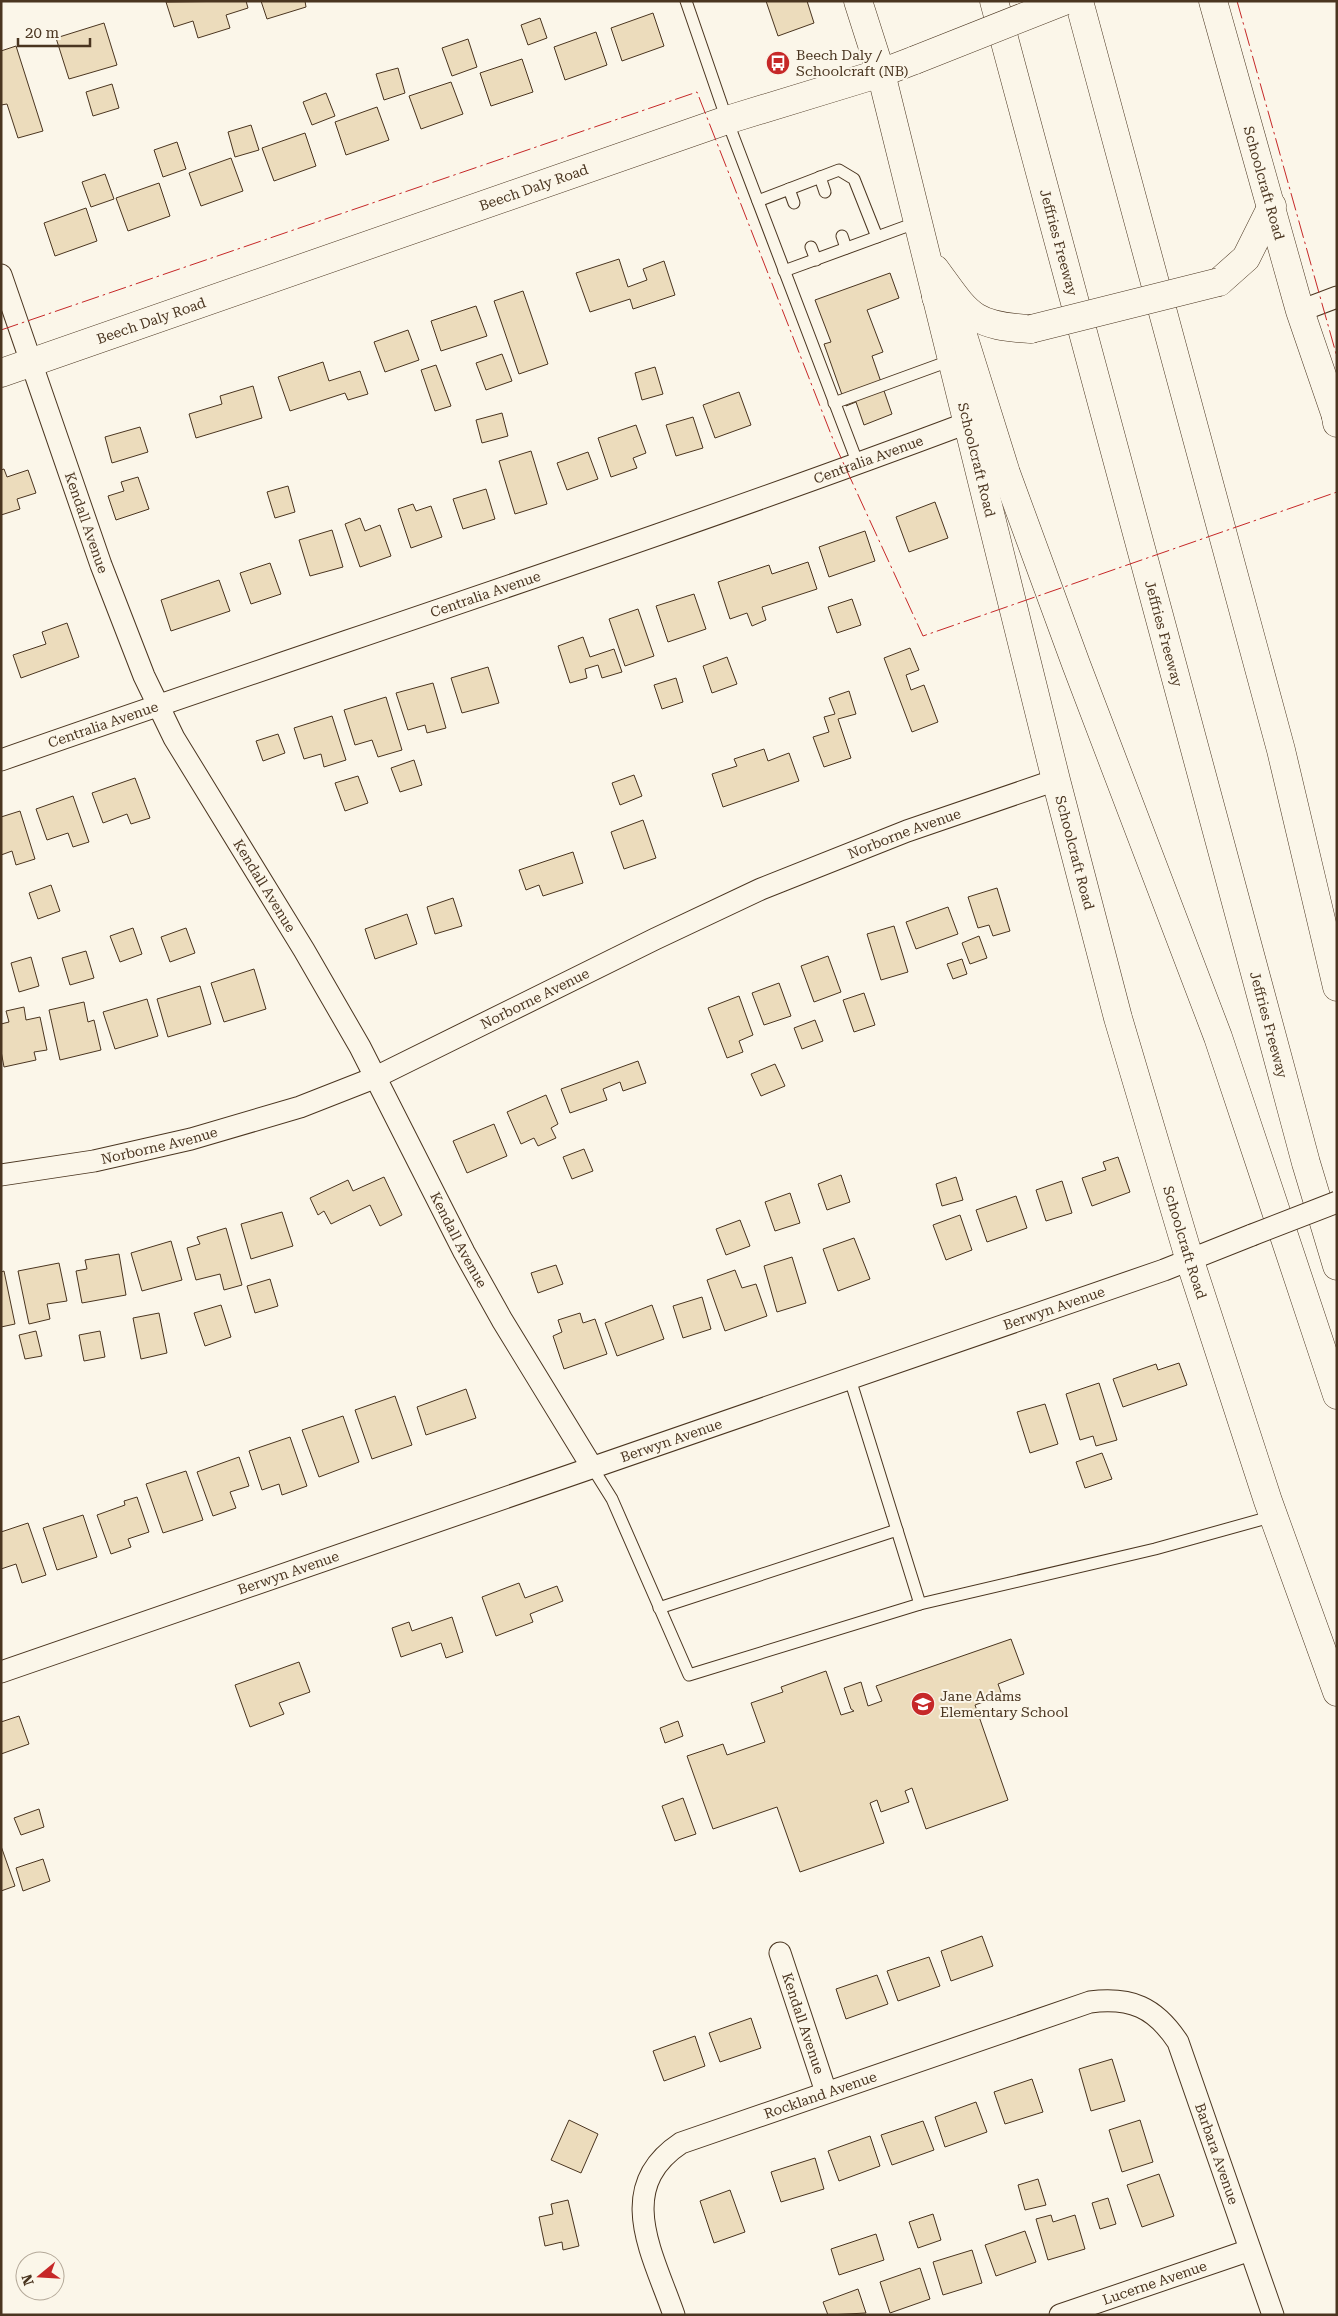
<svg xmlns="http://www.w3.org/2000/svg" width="1338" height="2316" font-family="'Roboto Serif',serif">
	<rect width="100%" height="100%" fill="#fbf6e9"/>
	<g fill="#ecdcbc" stroke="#4a3520">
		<polygon points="246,1 248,8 226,15 230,28 198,38 193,21 174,27 166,2"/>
		<polygon points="261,1 305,1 306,7 267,19"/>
		<polygon points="766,1 807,1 814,23 778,36"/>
		<polygon points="653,13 664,46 622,61 611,28"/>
		<polygon points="540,18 547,38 528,45 521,25"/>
		<polygon points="104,23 117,65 69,79 56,38"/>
		<polygon points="596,32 607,65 565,80 554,47"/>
		<polygon points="468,39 477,67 452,76 442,48"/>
		<polygon points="16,46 43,131 18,138 7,104 1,105 1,51"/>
		<polygon points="522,59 533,92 491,106 480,73"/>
		<polygon points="398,68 405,93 384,100 376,74"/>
		<polygon points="451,82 463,114 421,129 409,96"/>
		<polygon points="112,84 119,108 93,116 86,92"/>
		<polygon points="326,93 335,116 312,125 303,102"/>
		<polygon points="377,107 389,140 346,155 335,122"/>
		<polygon points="251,125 259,150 235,157 228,132"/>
		<polygon points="305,133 316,166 274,181 262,148"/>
		<polygon points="177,142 186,169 163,177 154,150"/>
		<polygon points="231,158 243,191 201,206 189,173"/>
		<polygon points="105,174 114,199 91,207 82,182"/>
		<polygon points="159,183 170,216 128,231 116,198"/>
		<polygon points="86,208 97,241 55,256 44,223"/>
		<polygon points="619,259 628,287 647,280 643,269 664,261 675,295 633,309 630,299 590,312 576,273"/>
		<polygon points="890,273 899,298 867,310 883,352 872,356 892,414 864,425 856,402 846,406 824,344 831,342 815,300"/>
		<polygon points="523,291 548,364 519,374 494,301"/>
		<polygon points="476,306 487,336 441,351 431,321"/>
		<polygon points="408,330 419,360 385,372 374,342"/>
		<polygon points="502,354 512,381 486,390 476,363"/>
		<polygon points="323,362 329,381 360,371 368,394 348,400 345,393 290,411 278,377"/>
		<polygon points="436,365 451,406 435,411 421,370"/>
		<polygon points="655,367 663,394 642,400 635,373"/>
		<polygon points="253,386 262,418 196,438 189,414 222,404 220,396"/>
		<polygon points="739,392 751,425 715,438 703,405"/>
		<polygon points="502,413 508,436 482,443 476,420"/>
		<polygon points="693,417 703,448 676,456 666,425"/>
		<polygon points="636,425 646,453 633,458 637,468 611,477 598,438"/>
		<polygon points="140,427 148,452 112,463 105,437"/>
		<polygon points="531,451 547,504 515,514 499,461"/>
		<polygon points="588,452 598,479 567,490 557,463"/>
		<polygon points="4,469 7,477 28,470 36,493 17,499 20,509 1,515 1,470"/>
		<polygon points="138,477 149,509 116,520 108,496 124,491 121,482"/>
		<polygon points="288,486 295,512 275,518 267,492"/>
		<polygon points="486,489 495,519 463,529 453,499"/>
		<polygon points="935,502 948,538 909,552 896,517"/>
		<polygon points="413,504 416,511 431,506 442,537 411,548 398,509"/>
		<polygon points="360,518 365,531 380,525 391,556 360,567 345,524"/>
		<polygon points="332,530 343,567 310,576 299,540"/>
		<polygon points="865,531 875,561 829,577 819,547"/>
		<polygon points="808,562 817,589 762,607 766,620 752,626 747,613 730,619 718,582 769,565 772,574"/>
		<polygon points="270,563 281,594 251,604 240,573"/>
		<polygon points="219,580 230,611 171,631 161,600"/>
		<polygon points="694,594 706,629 668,642 656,606"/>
		<polygon points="852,599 861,625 837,633 828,607"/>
		<polygon points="638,609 654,656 625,666 609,619"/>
		<polygon points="67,623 79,657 21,678 13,655 46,644 42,632"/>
		<polygon points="583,637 590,657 614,649 622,672 602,678 598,665 585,669 587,678 570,683 558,646"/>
		<polygon points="910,648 919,670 906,675 911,690 924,685 938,722 912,732 884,658"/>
		<polygon points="727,657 737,684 712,693 703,666"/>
		<polygon points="488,667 499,703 462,713 451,678"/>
		<polygon points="676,678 683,702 662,709 654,685"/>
		<polygon points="433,683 446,728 427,733 425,725 408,730 396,693"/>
		<polygon points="849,691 856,714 838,719 851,758 824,767 813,737 829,732 824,717 835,714 829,698"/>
		<polygon points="386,697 402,750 378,757 372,740 355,745 344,710"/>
		<polygon points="332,716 346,760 324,767 321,754 304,759 294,728"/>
		<polygon points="278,734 285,753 263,761 256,741"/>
		<polygon points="764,749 768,761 789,753 799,781 723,807 712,774 737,766 734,759"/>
		<polygon points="414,760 422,785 400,792 391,768"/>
		<polygon points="634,775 642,796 620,805 612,783"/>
		<polygon points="358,776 368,803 345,811 335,783"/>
		<polygon points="135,778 150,818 131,824 127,814 103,823 92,793"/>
		<polygon points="73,796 89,842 73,847 68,833 47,840 36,809"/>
		<polygon points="20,811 35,859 16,865 12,851 1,855 1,817"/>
		<polygon points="643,820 656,858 624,869 611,832"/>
		<polygon points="573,852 583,883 543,896 539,885 526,890 519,870"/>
		<polygon points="51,885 60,911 38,919 29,893"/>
		<polygon points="997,888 1010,931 993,936 989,925 978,928 968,897"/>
		<polygon points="453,898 462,926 435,934 427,907"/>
		<polygon points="948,907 958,934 916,949 906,922"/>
		<polygon points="407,914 417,944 375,959 365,929"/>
		<polygon points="894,926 908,972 881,980 867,934"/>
		<polygon points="133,928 142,954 120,962 110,936"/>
		<polygon points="186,928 195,953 170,962 161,937"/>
		<polygon points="979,936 987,958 970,964 962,943"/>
		<polygon points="86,951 94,978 70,985 62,958"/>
		<polygon points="828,956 841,992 814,1002 801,966"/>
		<polygon points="31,957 39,986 19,992 11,963"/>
		<polygon points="962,959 967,974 953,979 947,964"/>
		<polygon points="254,969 266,1009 224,1022 211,983"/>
		<polygon points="779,983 791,1016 764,1025 752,993"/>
		<polygon points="200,986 211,1024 168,1037 157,999"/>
		<polygon points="864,993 875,1025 854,1032 843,1000"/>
		<polygon points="739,996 753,1035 739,1041 743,1052 727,1058 708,1008"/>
		<polygon points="147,999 158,1036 115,1049 103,1012"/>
		<polygon points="84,1002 88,1022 94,1020 101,1050 60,1060 49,1010"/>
		<polygon points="24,1007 26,1020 40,1017 47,1050 34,1052 36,1060 4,1067 1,1051 1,1024 9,1022 6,1011"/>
		<polygon points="815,1020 823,1041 802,1049 794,1028"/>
		<polygon points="638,1061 646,1083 623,1091 620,1082 603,1089 607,1100 570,1113 561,1089"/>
		<polygon points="775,1064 785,1086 761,1096 751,1074"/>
		<polygon points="546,1095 558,1124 551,1128 556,1138 538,1146 534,1138 521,1144 507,1112"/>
		<polygon points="494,1124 507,1156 467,1173 453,1141"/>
		<polygon points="584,1149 593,1171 572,1179 563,1157"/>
		<polygon points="1118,1157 1130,1192 1092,1206 1082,1178 1106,1170 1103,1162"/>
		<polygon points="841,1175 850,1202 827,1210 818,1184"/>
		<polygon points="384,1177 402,1215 380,1226 370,1205 331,1224 324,1211 318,1215 310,1198 348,1180 353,1191"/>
		<polygon points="956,1177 963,1200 942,1206 936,1184"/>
		<polygon points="1062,1181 1072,1213 1046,1221 1036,1190"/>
		<polygon points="790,1193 800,1223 775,1231 765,1202"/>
		<polygon points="1016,1196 1027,1228 987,1242 976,1210"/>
		<polygon points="282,1212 293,1246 251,1259 241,1224"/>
		<polygon points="960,1215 972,1250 946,1260 933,1225"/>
		<polygon points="740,1220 750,1246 726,1255 716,1229"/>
		<polygon points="226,1228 242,1285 224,1290 220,1274 196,1280 187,1248 200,1244 197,1237"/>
		<polygon points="854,1238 870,1279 838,1291 823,1249"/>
		<polygon points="171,1241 182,1280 142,1291 131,1253"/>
		<polygon points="119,1254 126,1295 82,1303 76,1271 87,1269 85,1260"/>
		<polygon points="792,1257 806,1303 777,1312 764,1266"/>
		<polygon points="59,1263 67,1301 47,1304 50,1319 29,1324 18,1271"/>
		<polygon points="556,1265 563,1284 538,1293 531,1273"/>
		<polygon points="735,1270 742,1288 756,1284 767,1316 725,1331 707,1280"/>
		<polygon points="4,1271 15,1324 1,1327 1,1272"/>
		<polygon points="270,1279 278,1306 255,1313 247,1286"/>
		<polygon points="702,1297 711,1329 683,1338 673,1306"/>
		<polygon points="221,1305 231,1337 205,1346 194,1313"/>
		<polygon points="652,1305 664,1339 617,1356 605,1323"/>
		<polygon points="159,1313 167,1353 141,1359 133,1318"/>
		<polygon points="580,1313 583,1323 595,1319 607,1354 564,1369 553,1336 562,1332 558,1320"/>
		<polygon points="36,1331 42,1356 25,1359 19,1335"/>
		<polygon points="100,1331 105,1357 84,1361 79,1335"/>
		<polygon points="1179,1363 1187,1385 1123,1407 1113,1379 1156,1364 1158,1370"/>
		<polygon points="1099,1383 1117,1440 1096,1446 1093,1436 1080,1440 1066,1394"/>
		<polygon points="466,1389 476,1418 426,1435 417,1407"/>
		<polygon points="395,1396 412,1445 372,1459 355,1410"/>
		<polygon points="1045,1404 1058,1444 1030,1453 1017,1412"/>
		<polygon points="343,1416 359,1462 319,1477 302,1430"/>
		<polygon points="290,1437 307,1486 282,1495 279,1484 262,1490 249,1451"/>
		<polygon points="1102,1453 1112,1479 1085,1488 1076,1462"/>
		<polygon points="239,1457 249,1486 230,1492 236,1508 213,1516 197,1472"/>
		<polygon points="186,1471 203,1520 163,1533 146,1484"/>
		<polygon points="137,1497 149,1532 128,1539 131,1547 111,1554 97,1515 125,1505 124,1501"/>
		<polygon points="83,1515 97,1557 57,1570 43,1528"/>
		<polygon points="28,1523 46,1575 22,1583 16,1564 1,1569 1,1532"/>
		<polygon points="519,1583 525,1598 557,1586 563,1601 530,1614 533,1622 496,1636 482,1597"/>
		<polygon points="452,1617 463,1652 446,1658 441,1643 401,1657 392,1628 409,1622 412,1631"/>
		<polygon points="1011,1639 1024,1674 998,1684 1002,1695 975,1705 1008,1800 926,1829 912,1788 905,1791 909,1802 881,1812 877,1800 870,1803 884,1843 800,1872 777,1807 713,1829 687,1756 723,1744 727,1755 765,1742 751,1703 783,1692 781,1687 826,1671 841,1715 854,1711 851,1709 844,1688 861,1682 868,1706 882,1701 876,1686"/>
		<polygon points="299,1662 310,1692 279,1703 284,1714 250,1727 235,1685"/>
		<polygon points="19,1716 29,1744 1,1754 1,1722"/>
		<polygon points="678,1721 683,1736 665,1743 660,1728"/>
		<polygon points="683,1798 696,1834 675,1841 662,1806"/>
		<polygon points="39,1809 44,1827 21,1835 14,1818"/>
		<polygon points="1,1846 15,1886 1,1891"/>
		<polygon points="43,1859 50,1881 23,1891 16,1868"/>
		<polygon points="982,1936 993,1966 951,1981 941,1951"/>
		<polygon points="929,1957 940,1986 898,2001 887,1971"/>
		<polygon points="877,1975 888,2004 846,2019 836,1989"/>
		<polygon points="751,2018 761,2048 720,2062 709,2033"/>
		<polygon points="695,2036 705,2066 664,2081 653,2051"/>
		<polygon points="1112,2059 1125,2101 1091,2111 1079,2069"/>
		<polygon points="1032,2079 1043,2112 1005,2124 994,2092"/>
		<polygon points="976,2102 987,2132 945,2147 935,2117"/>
		<polygon points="569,2120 598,2134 581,2173 551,2160"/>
		<polygon points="1140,2120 1153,2162 1122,2172 1109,2130"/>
		<polygon points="923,2121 934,2150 892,2165 881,2135"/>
		<polygon points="870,2136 880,2166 839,2181 828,2151"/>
		<polygon points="815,2158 824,2189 781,2202 771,2172"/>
		<polygon points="1159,2174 1174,2216 1142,2227 1127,2185"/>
		<polygon points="1038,2179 1046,2205 1025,2210 1018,2185"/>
		<polygon points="730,2190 745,2232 714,2243 700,2201"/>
		<polygon points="1108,2198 1116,2224 1100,2229 1092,2203"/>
		<polygon points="568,2200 579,2246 563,2250 562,2242 545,2246 539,2217 553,2214 551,2204"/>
		<polygon points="933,2214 941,2240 918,2248 909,2222"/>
		<polygon points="1051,2215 1053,2222 1075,2215 1085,2249 1048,2260 1036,2219"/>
		<polygon points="1025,2231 1036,2262 996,2276 985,2245"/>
		<polygon points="876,2234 884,2260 839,2275 831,2249"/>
		<polygon points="972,2250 982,2283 943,2295 933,2262"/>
		<polygon points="920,2268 930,2299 890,2313 880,2282"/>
		<polygon points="858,2289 866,2313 828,2315 823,2302"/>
	</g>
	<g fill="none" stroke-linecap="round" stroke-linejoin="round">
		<g stroke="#4a3520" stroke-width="13">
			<g id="lane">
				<polyline points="686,1 727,120 858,464"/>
				<polyline points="820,177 825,192"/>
				<polyline points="789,189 794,203"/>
				<polyline points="758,201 839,170 854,179 877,237"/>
				<polyline points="842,236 846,248"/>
				<polyline points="811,247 816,260"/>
				<polyline points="784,271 918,222"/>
				<polyline points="834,403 952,360"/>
				<polyline points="592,1467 612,1499 689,1675 920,1604 850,1379"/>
				<polyline points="920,1604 1155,1549 1274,1516"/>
				<polyline points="659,1608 897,1530"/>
			</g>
		</g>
		<g stroke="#4a3520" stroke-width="23">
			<g id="street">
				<path id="s1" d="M1,275L101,565L144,676L174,738L304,950L360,1047L464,1252L502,1320L592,1467"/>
				<polyline points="1300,311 1337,297"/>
				<path id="s2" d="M1,760C323,647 648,543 967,423"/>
				<path id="s3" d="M1,1175L94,1161L191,1139L300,1107L374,1078L655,939L761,889L907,831L1056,780"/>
				<path id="s4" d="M1,1672L1164,1270L1252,1235"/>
				<path id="s5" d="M780,1953L826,2092"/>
				<path id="s6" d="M674,2315C653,2254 613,2188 681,2143L1090,2002C1131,1997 1155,2007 1178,2042L1273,2315"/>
				<path id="s7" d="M1060,2315L1250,2250"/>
			</g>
		</g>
		<g stroke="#4a3520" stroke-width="29">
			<g id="secondary">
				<path id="s8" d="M858,1L881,73L1056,780L1118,1018L1190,1261L1268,1501L1337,1692"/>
				<path id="s9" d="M1213,1L1300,311L1337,419"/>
				<path d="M935,269C968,314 971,326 1031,329"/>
				<polyline points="1219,282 1246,258 1272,206"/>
				<path id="s10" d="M1,373L727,120L881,73L915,60"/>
			</g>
		</g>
		<g stroke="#4a3520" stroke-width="29">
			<g id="highway">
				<path id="s11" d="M994,1L1306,1163L1337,1266"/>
				<polyline points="1079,1 1281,750 1337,987"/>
				<polyline points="936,297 961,329 1006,473 1076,664 1218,1037 1337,1395"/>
				<polyline points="1336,417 1337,423"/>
			</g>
		</g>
		<use href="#lane" stroke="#fbf6e9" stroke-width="11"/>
		<use href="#street" stroke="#fbf6e9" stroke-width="21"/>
		<use href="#secondary" stroke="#fbf6e9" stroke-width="28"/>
		<use href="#highway" stroke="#fbf6e9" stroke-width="28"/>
		<g stroke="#4a3520" stroke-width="23" stroke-linecap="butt">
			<polyline id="street-bridge" points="1252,1235 1337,1202"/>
		</g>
		<g stroke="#4a3520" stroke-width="29" stroke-linecap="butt">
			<g id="secondary-bridge">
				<polyline points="915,60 1064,1"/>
				<polyline points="1031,329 1219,282"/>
			</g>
		</g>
		<use href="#street-bridge" stroke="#fbf6e9" stroke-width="21"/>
		<use href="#secondary-bridge" stroke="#fbf6e9" stroke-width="28"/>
		<g stroke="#c62828" stroke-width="1" stroke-dasharray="18 4 2.5 4" stroke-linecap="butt">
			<polyline points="1237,1 1337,357"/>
			<polyline points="1,330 697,92 836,447 923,636 1337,492"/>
		</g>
	</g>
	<defs>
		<g id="bus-disc" transform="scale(1.25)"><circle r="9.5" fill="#c62828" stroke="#fbf6e9"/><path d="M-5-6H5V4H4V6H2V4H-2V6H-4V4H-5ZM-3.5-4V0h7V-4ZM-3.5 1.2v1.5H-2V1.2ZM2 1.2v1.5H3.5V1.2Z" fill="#fff"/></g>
		<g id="school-disc" transform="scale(1.25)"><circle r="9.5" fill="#c62828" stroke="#fbf6e9"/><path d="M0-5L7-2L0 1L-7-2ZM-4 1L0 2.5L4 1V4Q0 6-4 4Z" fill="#fff"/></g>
	</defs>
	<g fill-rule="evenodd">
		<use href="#bus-disc" x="778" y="63"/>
		<use href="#school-disc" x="923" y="1704"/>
	</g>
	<g text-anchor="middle" stroke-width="4" stroke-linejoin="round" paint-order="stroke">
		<g font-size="14" fill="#4a3520" stroke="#fbf6e9" text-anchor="start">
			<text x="796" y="60">Beech Daly /<tspan x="796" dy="16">Schoolcraft (NB)</tspan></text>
			<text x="940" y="1701">Jane Adams<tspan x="940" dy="16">Elementary School</tspan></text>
		</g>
		<g font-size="14" fill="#4a3520" stroke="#fbf6e9">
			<text dy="5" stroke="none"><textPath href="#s9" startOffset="189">Schoolcraft Road</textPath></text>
			<text dy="5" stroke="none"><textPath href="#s10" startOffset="564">Beech Daly Road</textPath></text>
			<text dy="5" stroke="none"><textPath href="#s11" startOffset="250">Jeffries Freeway</textPath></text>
			<text dy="5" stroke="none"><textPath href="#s10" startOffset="159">Beech Daly Road</textPath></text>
			<text dy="5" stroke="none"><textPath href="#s2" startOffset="918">Centralia Avenue</textPath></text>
			<text dy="5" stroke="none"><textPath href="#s8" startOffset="474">Schoolcraft Road</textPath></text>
			<text dy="5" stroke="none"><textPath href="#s1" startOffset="262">Kendall Avenue</textPath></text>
			<text dy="5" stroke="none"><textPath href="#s2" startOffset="512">Centralia Avenue</textPath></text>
			<text dy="5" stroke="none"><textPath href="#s11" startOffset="655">Jeffries Freeway</textPath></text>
			<text dy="5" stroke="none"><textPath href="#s2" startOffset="108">Centralia Avenue</textPath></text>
			<text dy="5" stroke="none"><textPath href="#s3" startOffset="971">Norborne Avenue</textPath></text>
			<text dy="5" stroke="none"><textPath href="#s8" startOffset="879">Schoolcraft Road</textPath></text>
			<text dy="5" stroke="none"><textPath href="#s1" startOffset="668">Kendall Avenue</textPath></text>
			<text dy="5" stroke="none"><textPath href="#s3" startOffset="566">Norborne Avenue</textPath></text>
			<text dy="5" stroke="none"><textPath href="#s11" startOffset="1060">Jeffries Freeway</textPath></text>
			<text dy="5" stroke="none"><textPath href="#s3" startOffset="161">Norborne Avenue</textPath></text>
			<text dy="5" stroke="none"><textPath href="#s1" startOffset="1072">Kendall Avenue</textPath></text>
			<text dy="5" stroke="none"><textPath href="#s8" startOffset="1284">Schoolcraft Road</textPath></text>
			<text dy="5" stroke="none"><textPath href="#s4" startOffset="1114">Berwyn Avenue</textPath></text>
			<text dy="5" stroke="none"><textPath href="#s4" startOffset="709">Berwyn Avenue</textPath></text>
			<text dy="5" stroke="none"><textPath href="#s4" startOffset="304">Berwyn Avenue</textPath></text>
			<text dy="5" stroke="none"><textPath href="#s5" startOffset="74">Kendall Avenue</textPath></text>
			<text dy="5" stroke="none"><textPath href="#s6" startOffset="338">Rockland Avenue</textPath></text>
			<text dy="5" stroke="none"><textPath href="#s6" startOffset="845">Barbara Avenue</textPath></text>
			<text dy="5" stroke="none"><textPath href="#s7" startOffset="100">Lucerne Avenue</textPath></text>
		</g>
	</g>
	<rect width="1338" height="2316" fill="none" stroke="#4a3520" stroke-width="5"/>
	<g transform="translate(40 2276) rotate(252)"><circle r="24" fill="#fbf6e9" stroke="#b4a999"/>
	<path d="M0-4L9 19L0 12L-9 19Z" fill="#c62828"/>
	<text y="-8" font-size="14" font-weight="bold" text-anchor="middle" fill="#4a3520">N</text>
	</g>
	<path d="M18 38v8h72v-8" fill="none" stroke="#4a3520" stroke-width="2.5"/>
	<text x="25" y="38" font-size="15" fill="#4a3520" stroke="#fbf6e9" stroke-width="4" paint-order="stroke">20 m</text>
</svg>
